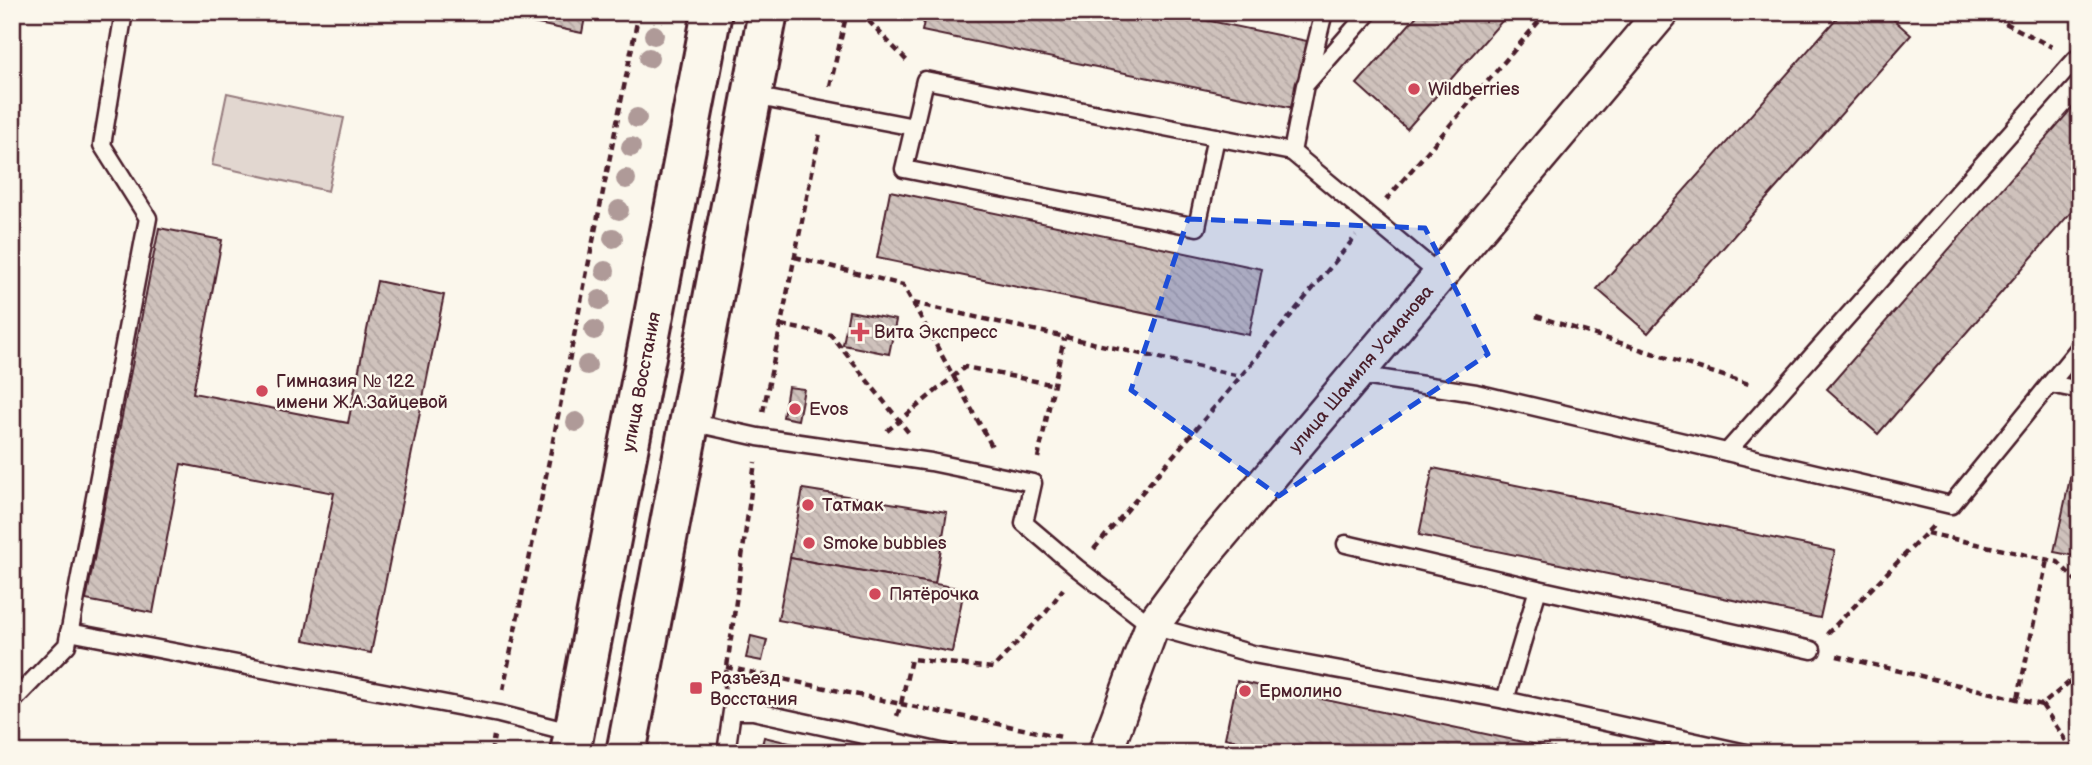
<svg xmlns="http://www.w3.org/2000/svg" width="2092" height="765" font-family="'Balsamiq Sans',sans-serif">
	<defs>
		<pattern id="building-back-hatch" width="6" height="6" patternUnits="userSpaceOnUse" patternTransform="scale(1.75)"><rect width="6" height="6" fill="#cfc2bc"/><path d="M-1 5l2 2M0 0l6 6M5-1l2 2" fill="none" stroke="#b3a6a2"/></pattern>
	</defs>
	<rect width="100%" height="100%" fill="#fbf7ec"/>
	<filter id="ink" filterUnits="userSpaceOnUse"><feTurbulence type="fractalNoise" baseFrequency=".0143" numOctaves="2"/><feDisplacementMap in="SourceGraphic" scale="14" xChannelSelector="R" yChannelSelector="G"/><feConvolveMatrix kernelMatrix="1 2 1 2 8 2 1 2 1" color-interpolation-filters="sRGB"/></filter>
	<g filter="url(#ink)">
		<polygon fill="#e2d7d0" stroke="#967b7e" stroke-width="2" points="227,93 344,118 328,191 212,165"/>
		<g fill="url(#building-back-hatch)" stroke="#4a1f2b" stroke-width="2">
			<polygon points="479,12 586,12 582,33"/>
			<polygon points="926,12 1167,12 1307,41 1294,108 922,31"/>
			<polygon points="1420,12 1510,12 1407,129 1357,84"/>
			<polygon points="1842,12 1885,12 1911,35 1648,333 1597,289"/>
			<polygon points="2080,99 2080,202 1878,434 1827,389"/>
			<polygon points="890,191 1262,269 1249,335 877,258"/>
			<polygon points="159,228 222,240 193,393 348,423 377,281 444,295 371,653 304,640 334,493 181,464 153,613 86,600"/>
			<polygon points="849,311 896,320 889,354 843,345"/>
			<polygon points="788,387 804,389 798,420 783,417"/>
			<polygon points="2080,432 2080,557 2054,552"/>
			<polygon points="1433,468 1835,551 1820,618 1419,535"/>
			<polygon points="803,489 947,512 935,584 790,558"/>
			<polygon points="790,558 964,589 952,652 778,620"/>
			<polygon points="751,636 767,640 762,661 746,658"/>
			<polygon points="1237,681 1462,729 1575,753 1292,753 1225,738"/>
			<polygon points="764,737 832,753 760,753"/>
		</g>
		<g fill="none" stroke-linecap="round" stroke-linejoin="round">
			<g stroke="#4a1f2b" stroke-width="21">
				<g id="service">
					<polyline points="1307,81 1324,12"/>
					<polyline points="753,96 914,127 925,80 1292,152 1440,275"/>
					<polyline points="914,127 904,169 1197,227 1216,137"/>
					<polyline points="1292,152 1305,85 1369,12"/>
					<polyline points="1357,375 1476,393 1951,505 2080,347"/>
					<polyline points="2050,384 2080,390"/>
					<polyline points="690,422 758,437 931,462 1033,483 1024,523 1077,568 1152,626 1253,654 1505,700 1746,753"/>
					<polyline points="1727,452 2076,59"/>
					<polyline points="1346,544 1538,589"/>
					<polyline points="69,632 499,714 574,733"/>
					<polyline points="1505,700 1538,589 1812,650"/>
					<polyline points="12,702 67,645 148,218 102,145 124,12"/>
					<polyline points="726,753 732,711 753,711 946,753"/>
				</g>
			</g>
			<g stroke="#4a1f2b" stroke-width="38">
				<g id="minor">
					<path id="s1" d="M1105,753L1152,626L1208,550L1662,12"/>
				</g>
			</g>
			<g stroke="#4a1f2b" stroke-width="44">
				<g id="primary">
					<path id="s2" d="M570,753L712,12"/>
					<polyline points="626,753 768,12"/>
				</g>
			</g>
			<g stroke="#4a1f2b" stroke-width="4.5" stroke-dasharray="7 5" stroke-linecap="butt">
				<polyline points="860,12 908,62"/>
				<polyline points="1984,12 2052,47"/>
				<polyline points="830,86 847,12"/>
				<polyline points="1386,200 1547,12"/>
				<polyline points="795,257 903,285 994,450"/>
				<polyline points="913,303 1240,376"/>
				<polyline points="1536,316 1752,385"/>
				<polyline points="781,325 831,335 909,433"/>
				<polyline points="763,412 820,133"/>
				<polyline points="887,431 965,367 1055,385"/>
				<polyline points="1038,458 1064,338"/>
				<polyline points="1927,533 2058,562 2080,585"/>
				<polyline points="1094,549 1241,376 1356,236"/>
				<polyline points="1827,634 1934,525"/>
				<polyline points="1837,656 2042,705 2080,673"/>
				<polyline points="726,667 901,704 911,659 993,668 1047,611 1063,589"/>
				<polyline points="724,689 755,462"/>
				<polyline points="503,690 639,12"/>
				<polyline points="2018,698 2047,560"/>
				<polyline points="2042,705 2074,753"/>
				<polyline points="897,716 901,704 1062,737"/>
				<polyline points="491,753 494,736"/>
			</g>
			<use href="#service" stroke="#fbf7ec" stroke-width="16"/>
			<use href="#minor" stroke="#fbf7ec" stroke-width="33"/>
			<use href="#primary" stroke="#fbf7ec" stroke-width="38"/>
		</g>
		<g fill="#af9a98">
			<circle cx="654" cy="35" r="10"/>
			<circle cx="649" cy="58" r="10"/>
			<circle cx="637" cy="118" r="10"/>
			<circle cx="631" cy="147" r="10"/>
			<circle cx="626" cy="179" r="10"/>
			<circle cx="619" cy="210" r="10"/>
			<circle cx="613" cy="238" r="10"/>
			<circle cx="605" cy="271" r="10"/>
			<circle cx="600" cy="300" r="10"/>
			<circle cx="594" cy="330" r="10"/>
			<circle cx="587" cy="365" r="10"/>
			<circle cx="576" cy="422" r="10"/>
		</g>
	</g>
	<path fill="#1d4ed8" fill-opacity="0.2" stroke="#1d4ed8" stroke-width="5" stroke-dasharray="14 9" stroke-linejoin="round" d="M1188,219L1425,228L1488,354L1279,496L1131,390Z"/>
	<g fill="#d1495b" stroke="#fbf7ec" stroke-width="2.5">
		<circle cx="1414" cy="89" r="7"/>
		<path d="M856.5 321.5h7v7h7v7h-7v7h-7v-7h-7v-7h7z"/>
		<circle cx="262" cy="391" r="7"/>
		<circle cx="795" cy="409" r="7"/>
		<circle cx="808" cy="505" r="7"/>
		<circle cx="809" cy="543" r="7"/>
		<circle cx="875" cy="594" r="7"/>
		<rect x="689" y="681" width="14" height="14" rx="3.5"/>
		<circle cx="1245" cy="691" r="7"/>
	</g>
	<g text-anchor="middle" stroke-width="5" stroke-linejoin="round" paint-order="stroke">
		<g font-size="18" fill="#4a1f2b" stroke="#fbf7ec" text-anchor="start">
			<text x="1428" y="95">Wildberries</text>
			<text x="874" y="338">Вита Экспресс</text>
			<text x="276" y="387">Гимназия № 122<tspan x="276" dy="21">имени Ж.А.Зайцевой</tspan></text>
			<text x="809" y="415">Evos</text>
			<text x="822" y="511">Татмак</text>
			<text x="823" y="549">Smoke bubbles</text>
			<text x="889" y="600">Пятёрочка</text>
			<text x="710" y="684">Разъезд<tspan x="710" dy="21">Восстания</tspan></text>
			<text x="1259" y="697">Ермолино</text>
		</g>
		<g font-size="18" fill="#4a1f2b" stroke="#fbf7ec">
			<text dy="6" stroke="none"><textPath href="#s1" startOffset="467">улица Шамиля Усманова</textPath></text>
			<text dy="6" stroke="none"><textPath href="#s2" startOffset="378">улица Восстания</textPath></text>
		</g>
	</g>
	<rect width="2092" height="765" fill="none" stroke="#fbf7ec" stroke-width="42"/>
	<rect x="21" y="21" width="2050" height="723" fill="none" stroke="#4a1f2b" stroke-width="2.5" filter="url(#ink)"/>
</svg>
